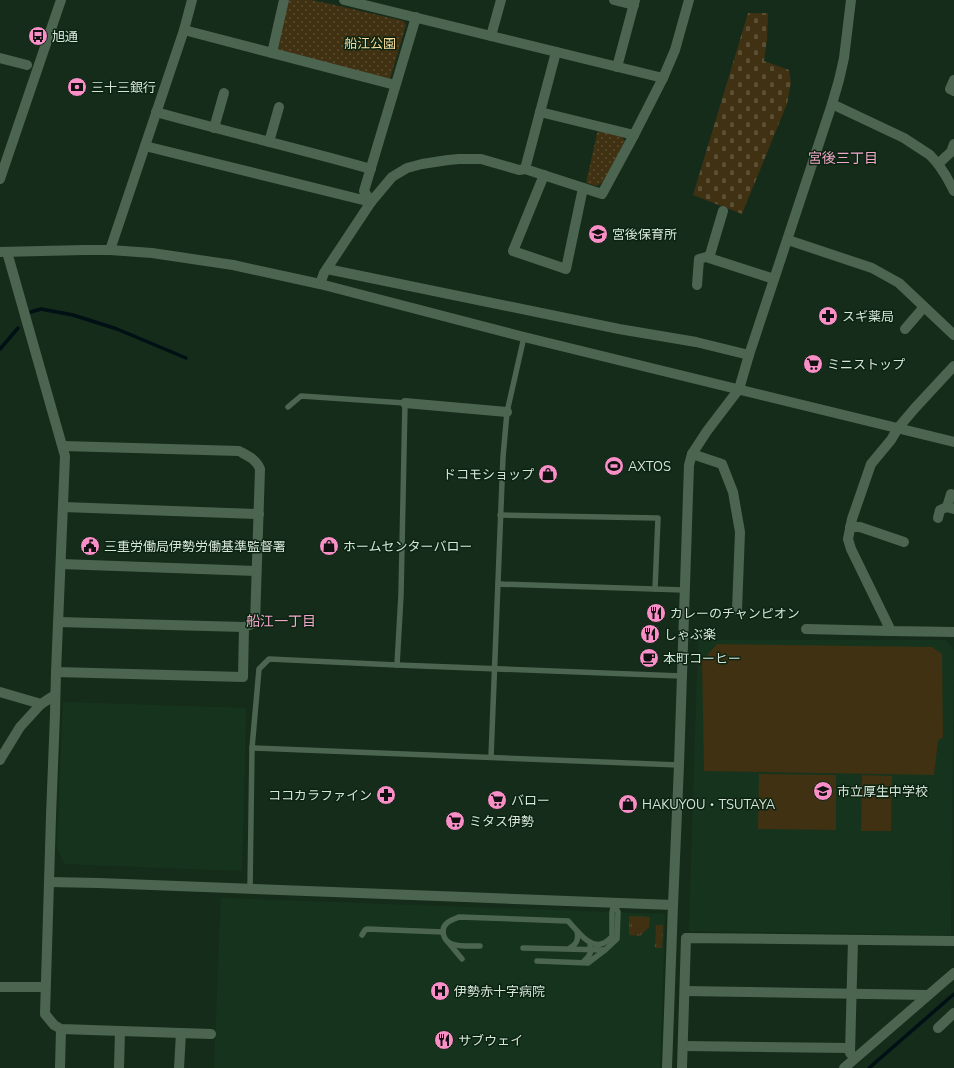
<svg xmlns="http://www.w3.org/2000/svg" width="954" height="1068" font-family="'Nunito Sans','Noto Sans JP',sans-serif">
	<defs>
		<pattern id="grass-tufts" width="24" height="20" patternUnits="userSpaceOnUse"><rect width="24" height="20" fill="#3f3112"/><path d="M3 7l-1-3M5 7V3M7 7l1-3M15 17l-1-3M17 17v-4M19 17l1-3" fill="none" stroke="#5a4f34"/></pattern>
		<pattern id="cemetery-stones" width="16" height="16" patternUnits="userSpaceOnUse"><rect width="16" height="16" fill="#3f3112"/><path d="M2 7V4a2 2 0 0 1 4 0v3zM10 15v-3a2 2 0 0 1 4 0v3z" fill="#5a4f34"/></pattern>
		<pattern id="park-dots" width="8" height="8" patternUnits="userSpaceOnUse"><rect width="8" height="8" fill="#3f3112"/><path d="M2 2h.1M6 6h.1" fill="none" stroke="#5a4f34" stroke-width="1.8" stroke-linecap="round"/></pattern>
	</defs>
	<rect width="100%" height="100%" fill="#152c1a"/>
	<g fill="#16341d">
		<polygon points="698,640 946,640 954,650 951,935 689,931"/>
		<polygon points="63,702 246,708 242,871 65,864 57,848"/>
		<polygon points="221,898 665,914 660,1068 214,1068"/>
	</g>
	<g fill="url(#grass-tufts)">
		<polygon points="629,916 650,917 649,927 640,936 629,935"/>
		<polygon points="656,925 663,925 662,948 655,948"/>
	</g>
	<polygon fill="url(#cemetery-stones)" points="748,13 768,13 767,40 764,61 789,70 791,83 787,104 742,214 693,195"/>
	<g fill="url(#park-dots)">
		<polygon points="287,0 311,0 335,5 404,21 406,25 391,76 389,79 278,50"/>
		<polygon points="598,129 621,136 625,141 603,182 597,186 586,183"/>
	</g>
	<g fill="#3f3112">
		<polygon points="717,644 932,647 942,654 943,737 938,741 934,775 704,771 702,661"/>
		<polygon points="759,774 836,775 836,830 758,829"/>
		<polygon points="862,775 892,776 891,831 861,831"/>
	</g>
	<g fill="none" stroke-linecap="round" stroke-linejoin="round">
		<g stroke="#001015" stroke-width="3.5">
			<polyline points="31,312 41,309 73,315 117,329 186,358"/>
			<polyline points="0,349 18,328"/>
			<polyline points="869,1068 954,994"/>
		</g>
		<g stroke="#4c6551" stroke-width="5.5">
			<polyline points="288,407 301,396 405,403 401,595 397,665"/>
			<polyline points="500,515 658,518 655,589"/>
			<polyline points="498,584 684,590"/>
			<polyline points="252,748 679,765"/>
			<polyline points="491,757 503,457 507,412 524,337"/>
			<polyline points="250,889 252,748 259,669 269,659 397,665 681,676"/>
			<polyline points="362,935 365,930 367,929 443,932"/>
			<polyline points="448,942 462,959"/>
			<path d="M480,946C472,946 460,947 452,944C443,941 440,929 447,923C450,920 455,919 459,917L568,921C577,930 590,950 604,943C607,942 610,938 612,937V912L614,903"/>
			<polyline points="523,948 605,950 617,939 618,912 614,903"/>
			<path d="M570,948C577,944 579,939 577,931"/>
			<polyline points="537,961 588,963 605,950"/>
			<path d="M583,962C589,957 592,953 590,946"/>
		</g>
		<g stroke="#4c6551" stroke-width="10">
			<polyline points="344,0 663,78"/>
			<polyline points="614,0 634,5"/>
			<polyline points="184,30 395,85"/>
			<polyline points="491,36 501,0"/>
			<polyline points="272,53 284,0"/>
			<polyline points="0,58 27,65"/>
			<polyline points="617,67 635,0"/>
			<polyline points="954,80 950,89 954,91"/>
			<polyline points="832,104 904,138 930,155 938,164 946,176 954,191"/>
			<path d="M156,112C228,132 300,149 371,169"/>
			<polyline points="540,112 634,135"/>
			<polyline points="214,128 224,93"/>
			<polyline points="269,142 279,107"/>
			<polyline points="145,146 371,202"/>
			<polyline points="938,164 951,152 954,144"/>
			<polyline points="525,169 556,52"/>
			<polyline points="544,175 513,251 566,269 583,188"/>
			<polyline points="371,202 364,191 416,17"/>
			<polyline points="723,211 709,258 774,279"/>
			<polyline points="788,240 872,268 899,283 954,335"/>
			<polyline points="110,250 184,30 192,0"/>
			<polyline points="7,252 65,456 56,672 55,714 51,816 45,1014 54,1025 61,1029 211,1034"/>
			<polyline points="327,269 619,329 696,342 749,355"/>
			<polyline points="320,284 324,273 371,202 392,177 407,168 422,164 448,160 459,159 481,159 519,170 525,169 602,194 634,135 663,78 675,50 689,0"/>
			<polyline points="697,285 699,259 710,256"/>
			<polyline points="905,329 924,307"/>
			<polyline points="954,366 915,408 898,428 891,440 871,464 852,519 848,539 851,549 891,631 954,632"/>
			<polyline points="405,403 507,412"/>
			<polyline points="692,454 722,464 733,492 740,532 737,610"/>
			<polyline points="951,494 947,507 954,509"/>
			<polyline points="63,507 259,514"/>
			<polyline points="938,518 940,510 947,507"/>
			<polyline points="850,527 860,527 904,542"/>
			<polyline points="61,564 256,571"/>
			<path d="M58,622L244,627L255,623L260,469C256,459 248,456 239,451L63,446"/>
			<polyline points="806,629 891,631"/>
			<polyline points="56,672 243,677 244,627"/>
			<polyline points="0,692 41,704"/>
			<polyline points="0,760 1,758 20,727 41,704 55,695"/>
			<polyline points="0,987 45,987"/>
			<polyline points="685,991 928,995"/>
			<polyline points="938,1028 954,1013"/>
			<polyline points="683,1046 850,1048"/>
			<polyline points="850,1053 853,940"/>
			<polyline points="60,1068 61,1029"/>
			<polyline points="119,1068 120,1031"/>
			<polyline points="179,1068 181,1033"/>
			<polyline points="682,1068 686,938 954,941"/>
			<polyline points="844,1068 954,973"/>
		</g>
		<g stroke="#4c6551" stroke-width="10">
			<polyline points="0,179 61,0"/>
			<polyline points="0,252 84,250 110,250 152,253 233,265 320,284 524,337 954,442"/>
			<polyline points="49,882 99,883 673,905 679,765 689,465 692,454 707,431 739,389 749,355 832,104 839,80 844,58 851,0"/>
			<polyline points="667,1068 673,905"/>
		</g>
	</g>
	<defs>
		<g id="bus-disc" transform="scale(1)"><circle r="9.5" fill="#fa8fc8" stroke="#0b2311"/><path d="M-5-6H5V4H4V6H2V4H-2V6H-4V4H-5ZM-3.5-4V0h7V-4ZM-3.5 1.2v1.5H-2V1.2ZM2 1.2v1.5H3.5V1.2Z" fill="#111"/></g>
		<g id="bank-disc" transform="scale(1)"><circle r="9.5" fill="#fa8fc8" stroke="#0b2311"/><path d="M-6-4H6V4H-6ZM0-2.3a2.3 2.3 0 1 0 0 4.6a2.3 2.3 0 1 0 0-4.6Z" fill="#111"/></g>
		<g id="school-disc" transform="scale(1)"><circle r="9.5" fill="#fa8fc8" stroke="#0b2311"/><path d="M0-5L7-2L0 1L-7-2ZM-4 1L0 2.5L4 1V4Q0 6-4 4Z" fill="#111"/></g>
		<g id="pharmacy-disc" transform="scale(1)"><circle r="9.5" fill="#fa8fc8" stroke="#0b2311"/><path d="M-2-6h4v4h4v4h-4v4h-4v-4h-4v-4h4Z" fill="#111"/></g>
		<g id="supermarket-disc" transform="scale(1)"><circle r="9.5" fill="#fa8fc8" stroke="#0b2311"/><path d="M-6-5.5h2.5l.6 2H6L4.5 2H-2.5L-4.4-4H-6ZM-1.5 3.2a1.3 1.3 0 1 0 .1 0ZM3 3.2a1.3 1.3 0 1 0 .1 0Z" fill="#111"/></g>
		<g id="stadium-disc" transform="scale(1)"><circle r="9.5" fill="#fa8fc8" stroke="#0b2311"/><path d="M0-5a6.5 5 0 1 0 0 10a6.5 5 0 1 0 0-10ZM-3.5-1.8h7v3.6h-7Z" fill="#111"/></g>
		<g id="shop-disc" transform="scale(1)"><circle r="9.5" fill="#fa8fc8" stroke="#0b2311"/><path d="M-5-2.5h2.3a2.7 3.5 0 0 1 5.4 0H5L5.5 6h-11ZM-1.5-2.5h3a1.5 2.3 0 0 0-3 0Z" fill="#111"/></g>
		<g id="civic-disc" transform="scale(1)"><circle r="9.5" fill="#fa8fc8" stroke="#0b2311"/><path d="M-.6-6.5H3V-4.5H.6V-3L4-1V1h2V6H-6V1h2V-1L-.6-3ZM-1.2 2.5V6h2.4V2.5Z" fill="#111"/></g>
		<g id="restaurant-disc" transform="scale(1)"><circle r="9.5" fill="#fa8fc8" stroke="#0b2311"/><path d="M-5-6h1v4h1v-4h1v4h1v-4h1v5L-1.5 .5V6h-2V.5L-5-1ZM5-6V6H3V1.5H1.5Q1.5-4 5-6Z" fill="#111"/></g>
		<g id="cafe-disc" transform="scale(1)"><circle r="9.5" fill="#fa8fc8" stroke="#0b2311"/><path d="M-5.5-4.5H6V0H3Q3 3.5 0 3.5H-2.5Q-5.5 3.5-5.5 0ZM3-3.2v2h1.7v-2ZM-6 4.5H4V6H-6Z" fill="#111"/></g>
		<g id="hospital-disc" transform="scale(1)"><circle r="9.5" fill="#fa8fc8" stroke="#0b2311"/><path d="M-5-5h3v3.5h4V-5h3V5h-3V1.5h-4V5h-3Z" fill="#111"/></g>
	</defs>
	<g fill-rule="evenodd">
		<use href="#bus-disc" x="38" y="36"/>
		<use href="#bank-disc" x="77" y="87"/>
		<use href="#school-disc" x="598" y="234"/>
		<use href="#pharmacy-disc" x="828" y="316"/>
		<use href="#supermarket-disc" x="813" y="364"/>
		<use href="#stadium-disc" x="614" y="466"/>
		<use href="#shop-disc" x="548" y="474"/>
		<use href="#civic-disc" x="90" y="546"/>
		<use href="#shop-disc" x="329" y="546"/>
		<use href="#restaurant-disc" x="656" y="613"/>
		<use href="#restaurant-disc" x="650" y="634"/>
		<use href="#cafe-disc" x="649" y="658"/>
		<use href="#school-disc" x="823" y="791"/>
		<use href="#pharmacy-disc" x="386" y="795"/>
		<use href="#supermarket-disc" x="497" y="800"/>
		<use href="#shop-disc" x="628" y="804"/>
		<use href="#supermarket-disc" x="455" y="821"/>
		<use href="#hospital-disc" x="440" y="991"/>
		<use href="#restaurant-disc" x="444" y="1040"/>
	</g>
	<g text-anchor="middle" stroke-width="3" stroke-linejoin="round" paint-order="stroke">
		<g font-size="13" fill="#d7e5d9" stroke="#0b2311" text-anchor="start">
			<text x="52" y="41">旭通</text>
			<text x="91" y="92">三十三銀行</text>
			<text x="612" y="239">宮後保育所</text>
			<text x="842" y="321">スギ薬局</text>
			<text x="827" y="369">ミニストップ</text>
			<text x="628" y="471">AXTOS</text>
			<text x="534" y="479" text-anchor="end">ドコモショップ</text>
			<text x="104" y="551">三重労働局伊勢労働基準監督署</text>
			<text x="343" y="551">ホームセンターバロー</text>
			<text x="670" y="618">カレーのチャンピオン</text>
			<text x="664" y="639">しゃぶ楽</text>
			<text x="663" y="663">本町コーヒー</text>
			<text x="837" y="796">市立厚生中学校</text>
			<text x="372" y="800" text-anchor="end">ココカラファイン</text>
			<text x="511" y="805">バロー</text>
			<text x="642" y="809">HAKUYOU・TSUTAYA</text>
			<text x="469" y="826">ミタス伊勢</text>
			<text x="454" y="996">伊勢赤十字病院</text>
			<text x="458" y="1045">サブウェイ</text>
		</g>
		<g font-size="13" fill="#f9db9d" stroke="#0b2311">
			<text x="370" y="48">船江公園</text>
		</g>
		<g font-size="14" fill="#f1a6cb" stroke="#0b2311">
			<text x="843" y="163">宮後三丁目</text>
			<text x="281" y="626">船江一丁目</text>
		</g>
	</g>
</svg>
